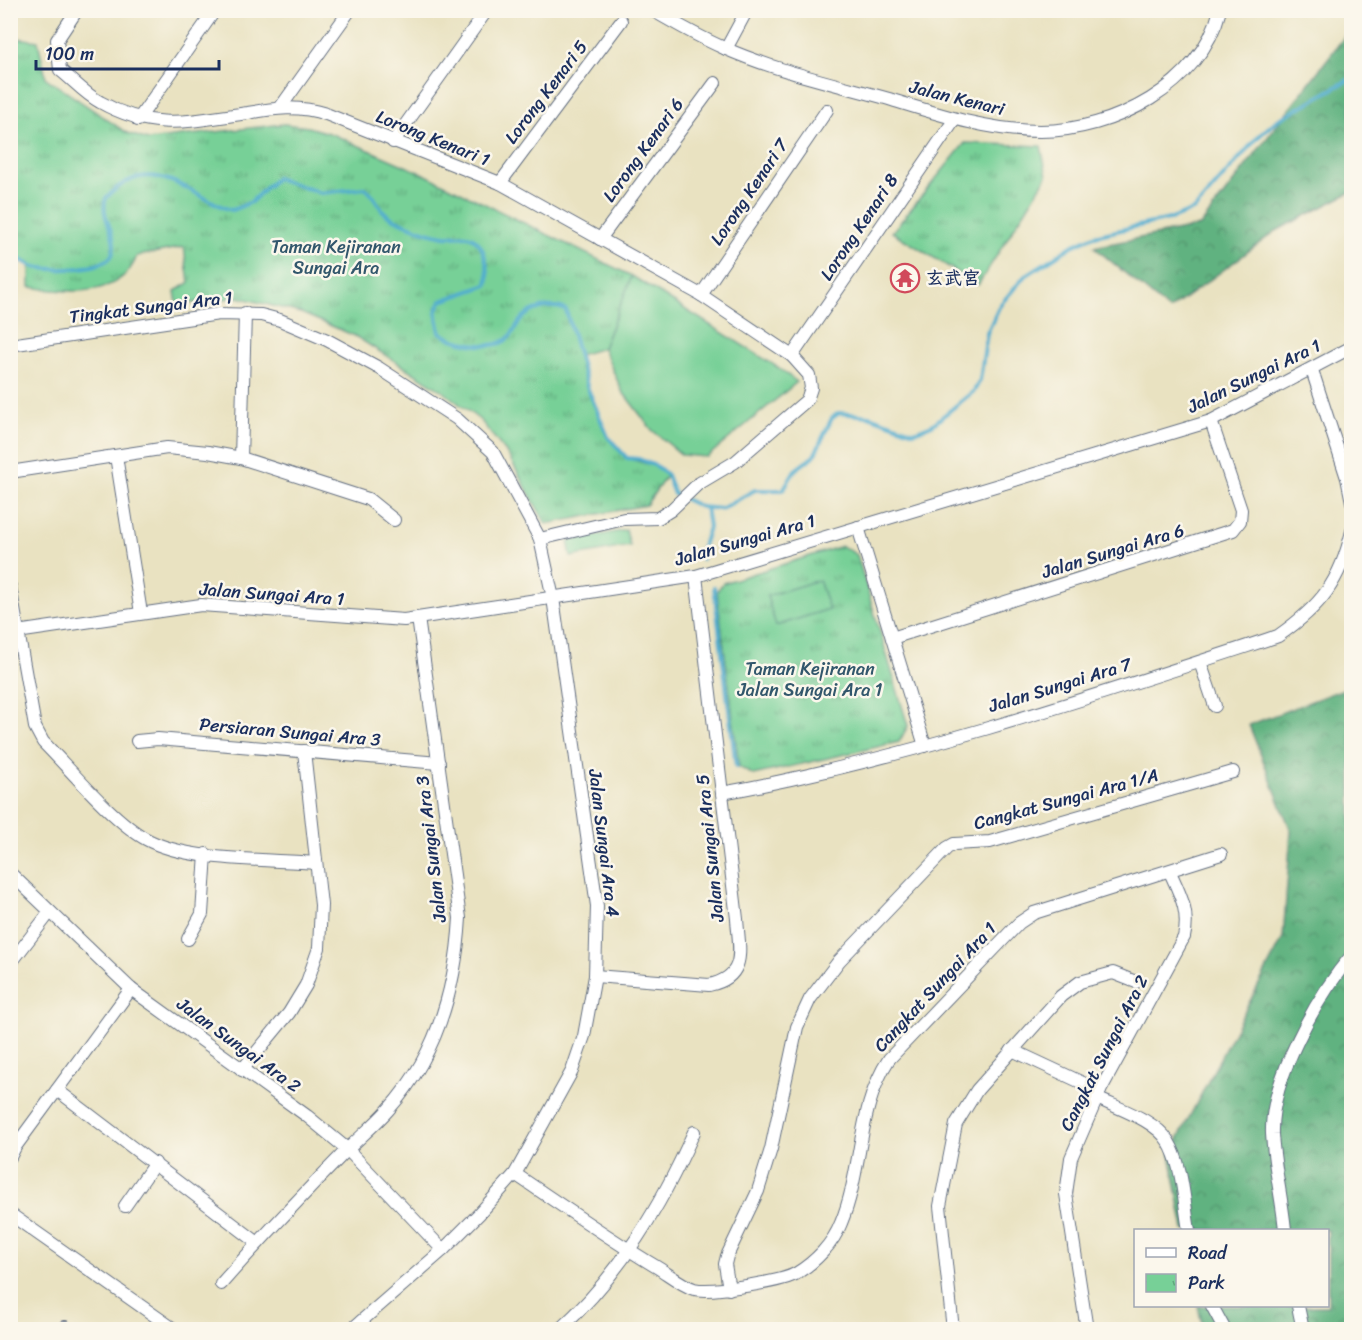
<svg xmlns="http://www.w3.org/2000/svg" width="1362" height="1340" font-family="Sriracha,'LXGW WenKai TC',sans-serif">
	<defs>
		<pattern id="forest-crowns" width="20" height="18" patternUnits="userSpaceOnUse" patternTransform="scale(1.5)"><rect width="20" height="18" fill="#61b280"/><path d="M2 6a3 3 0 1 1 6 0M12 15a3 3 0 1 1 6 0" fill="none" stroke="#4f916c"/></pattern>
		<pattern id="park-tufts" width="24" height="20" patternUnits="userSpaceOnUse" patternTransform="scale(1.5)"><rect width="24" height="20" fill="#77d097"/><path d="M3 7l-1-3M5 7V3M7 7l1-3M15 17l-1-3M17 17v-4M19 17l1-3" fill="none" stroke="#61a97e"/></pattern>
	</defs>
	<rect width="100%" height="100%" fill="#fbf7ec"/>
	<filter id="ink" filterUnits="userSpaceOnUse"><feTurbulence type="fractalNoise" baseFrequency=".0167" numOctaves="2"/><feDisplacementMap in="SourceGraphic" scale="12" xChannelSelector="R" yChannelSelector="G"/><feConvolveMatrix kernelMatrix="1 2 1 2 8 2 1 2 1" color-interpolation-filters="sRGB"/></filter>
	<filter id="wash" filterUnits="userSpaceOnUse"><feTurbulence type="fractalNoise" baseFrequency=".008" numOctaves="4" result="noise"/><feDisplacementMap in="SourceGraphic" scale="24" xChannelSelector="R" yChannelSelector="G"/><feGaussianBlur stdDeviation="1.35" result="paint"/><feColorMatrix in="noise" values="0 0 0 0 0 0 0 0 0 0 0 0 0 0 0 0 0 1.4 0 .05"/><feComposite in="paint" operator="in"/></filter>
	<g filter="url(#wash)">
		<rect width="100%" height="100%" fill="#e9e2c1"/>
		<g fill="url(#forest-crowns)" stroke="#3e706f" stroke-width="1.5">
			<polygon points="1351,28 1351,192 1276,231 1169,310 1094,247 1200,226"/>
			<polygon points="1351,686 1351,1329 1203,1329 1198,1306 1328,1306 1328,1230 1184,1230 1170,1154 1283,938 1291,831 1249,725"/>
		</g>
		<g fill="url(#park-tufts)" stroke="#49807a" stroke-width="1.5">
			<path d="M10,37L38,41L46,78L127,133L148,140L284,124L308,127L332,134L426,175L632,276L603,348L579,355L588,389L608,437L627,458L658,467L667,475L646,505L546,524L508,455L481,421L444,392L355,336L301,313L238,297L177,305L175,291L189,283L184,247L137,256C121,299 66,293 30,287V265L11,253Z"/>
			<polygon points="965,143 1041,146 1047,176 978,285 892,232"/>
			<polygon points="842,546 857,555 908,726 899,742 753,775 739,767 717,591 723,583"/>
		</g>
		<g fill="#77d097" stroke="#49807a" stroke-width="1.5">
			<polygon points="632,276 779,368 797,382 707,457 682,455 652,430 622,391 603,348"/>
			<polygon points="626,530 630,546 571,557 568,541"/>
			<polygon points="819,580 829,609 776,626 767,596"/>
		</g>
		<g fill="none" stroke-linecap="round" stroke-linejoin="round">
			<g stroke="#51adcf" stroke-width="4">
				<path d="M10,253C18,258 26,264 35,267C51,271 109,271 113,252C118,233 99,217 106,198C141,161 169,178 207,199C216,203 224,209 233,210L251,202L276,178L321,193L365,188C377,196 378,211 392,218C407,225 429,234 445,236C455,237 464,233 473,238C485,245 490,272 487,285L441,301L436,312L440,332C453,343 490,351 506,340C513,336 515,327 520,321C530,308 551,303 566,310L588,389L608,437L627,458L639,459L658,467L667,475L674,494L701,507L721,509L755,490H783L795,470L814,456L832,418L839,413L869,416L914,432L932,425L974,391L980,380L987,333L1000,305L1025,276L1072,246L1094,236L1174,218L1195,209L1258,137L1276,121L1352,78"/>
				<polyline points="702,559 702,549 709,527 706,508"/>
				<polyline points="714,587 736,767"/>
			</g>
		</g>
	</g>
	<g filter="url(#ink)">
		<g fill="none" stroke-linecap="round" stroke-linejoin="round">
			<g stroke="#636e81" stroke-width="14">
				<g id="minor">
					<path d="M77,10L57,40L60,70C73,80 85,94 100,102C153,132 190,121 248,113C275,108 299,105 326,114L500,183L701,295L792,356L809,375L811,388L807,400L735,462L698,484L671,510L658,518L624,519L540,539"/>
					<path d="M652,10C676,24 699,37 724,48C776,71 835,84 889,99C938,114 988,131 1040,131C1113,131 1201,86 1220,10"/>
					<polyline points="726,49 747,10"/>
					<polyline points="280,108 350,10"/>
					<polyline points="138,120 215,10"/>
					<polyline points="393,142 487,10"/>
					<polyline points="500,183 621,21"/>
					<polyline points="600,239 715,83"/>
					<polyline points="701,295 827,110"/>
					<polyline points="10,345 219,314 261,315 280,320 327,340 379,368 457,419 493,452 540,539 553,598 597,906 595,976 584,1036 572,1071 515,1174 479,1214 443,1250 351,1330"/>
					<polyline points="792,356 955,119"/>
					<polyline points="1312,370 1347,478 1352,502"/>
					<polyline points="116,456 141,613"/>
					<polyline points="241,458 245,313"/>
					<polyline points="10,472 167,448 208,452 241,458 368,499 394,520"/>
					<polyline points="858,527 925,746"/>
					<path d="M10,586L35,727L43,742C70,769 113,821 146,839C187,862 268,859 316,863"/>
					<polyline points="10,633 201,605 404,620 696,576 1211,421 1352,347"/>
					<polyline points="892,638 1233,530 1240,521 1241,510 1211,421"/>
					<polyline points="1200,662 1215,706"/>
					<polyline points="137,741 158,739 439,763"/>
					<path d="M722,793C911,758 1095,696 1278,636C1321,606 1340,582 1352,531"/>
					<polyline points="10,873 131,989 307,1116 347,1149 443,1250"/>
					<polyline points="188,939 202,914 206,854"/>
					<polyline points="10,964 50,912"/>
					<path d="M595,976L709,985C748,977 739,949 737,919L696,576"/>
					<polyline points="1012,1050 1100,1091"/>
					<polyline points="242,1070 289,1013 306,985 319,948 321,905 304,751"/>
					<polyline points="57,1090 258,1243"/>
					<path d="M1097,1098C1119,1109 1155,1120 1168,1141C1183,1165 1184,1203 1189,1230"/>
					<polyline points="10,1157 15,1147 131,989"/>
					<path d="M515,1174C561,1205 607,1237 655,1266C667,1273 681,1285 694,1289C711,1293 783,1282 797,1273C815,1262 833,1244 841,1223C863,1170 857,1108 889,1059L1019,923L1034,913L1221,854"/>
					<polyline points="125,1206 155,1163"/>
					<polyline points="10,1214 175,1330"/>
					<path d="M1285,1230C1282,1198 1274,1166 1272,1134C1270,1080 1317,996 1352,955"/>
					<path d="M221,1284C259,1241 299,1199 339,1158C355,1141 373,1127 388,1110C436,1057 456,987 460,918L418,618"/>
					<polyline points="729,1289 725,1264 727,1256 758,1191 771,1149 797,1027 810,999 839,961 947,848 954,844 990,842 1233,772"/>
					<polyline points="1212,1306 1225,1330"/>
					<polyline points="1298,1306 1303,1330"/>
					<polyline points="64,1330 65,1327"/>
					<path d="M559,1330C620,1275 661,1206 694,1132"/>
					<polyline points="953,1330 940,1206 956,1124 977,1090 1061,996 1080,982 1113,973 1136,982"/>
					<path d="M1087,1330L1066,1194L1071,1158L1100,1091L1184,937C1190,912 1180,894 1170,872"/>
				</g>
			</g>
			<use href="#minor" stroke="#fff" stroke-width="12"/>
		</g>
	</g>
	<defs>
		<g id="temple-ring" transform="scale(1.5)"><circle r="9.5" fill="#fbf7ec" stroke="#d1495b" stroke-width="1.5"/><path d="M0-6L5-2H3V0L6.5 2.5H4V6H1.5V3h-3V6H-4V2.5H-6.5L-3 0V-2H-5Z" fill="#d1495b"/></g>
	</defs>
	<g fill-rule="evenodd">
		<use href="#temple-ring" x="905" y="278"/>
	</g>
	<g text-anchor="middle" stroke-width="5" stroke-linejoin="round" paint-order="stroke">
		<g font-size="18" fill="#1b2f5e" stroke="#fbf7ec">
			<text transform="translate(546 92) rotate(-53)" y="6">Lorong Kenari 5</text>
			<text transform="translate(957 98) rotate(14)" y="6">Jalan Kenari</text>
			<text transform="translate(433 138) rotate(22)" y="6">Lorong Kenari 1</text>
			<text transform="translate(643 150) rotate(-54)" y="6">Lorong Kenari 6</text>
			<text transform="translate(749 192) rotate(-56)" y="6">Lorong Kenari 7</text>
			<text transform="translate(859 227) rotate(-56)" y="6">Lorong Kenari 8</text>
			<text transform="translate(151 307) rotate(-7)" y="6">Tingkat Sungai Ara 1</text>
			<text transform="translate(1254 376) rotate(-26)" y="6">Jalan Sungai Ara 1</text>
			<text transform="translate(745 540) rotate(-16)" y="6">Jalan Sungai Ara 1</text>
			<text transform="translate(1113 551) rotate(-17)" y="6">Jalan Sungai Ara 6</text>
			<text transform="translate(272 594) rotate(4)" y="6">Jalan Sungai Ara 1</text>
			<text transform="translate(1060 685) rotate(-17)" y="6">Jalan Sungai Ara 7</text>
			<text transform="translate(290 732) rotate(5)" y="6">Persiaran Sungai Ara 3</text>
			<text transform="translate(1066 799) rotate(-15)" y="6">Cangkat Sungai Ara 1/A</text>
			<text transform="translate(604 843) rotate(83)" y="6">Jalan Sungai Ara 4</text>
			<text transform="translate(710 848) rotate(-96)" y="6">Jalan Sungai Ara 5</text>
			<text transform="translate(431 849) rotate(-97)" y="6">Jalan Sungai Ara 3</text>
			<text transform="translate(935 987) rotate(-47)" y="6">Cangkat Sungai Ara 1</text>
			<text transform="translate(239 1045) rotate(36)" y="6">Jalan Sungai Ara 2</text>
			<text transform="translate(1104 1053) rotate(-63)" y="6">Cangkat Sungai Ara 2</text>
		</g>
		<g font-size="18" fill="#32576c" stroke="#fbf7ec">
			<text x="336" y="253">Taman Kejiranan<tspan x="336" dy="21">Sungai Ara</tspan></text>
			<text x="810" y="675">Taman Kejiranan<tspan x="810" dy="21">Jalan Sungai Ara 1</tspan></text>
		</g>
		<g font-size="18" font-weight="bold" fill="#1b2f5e" stroke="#fbf7ec" text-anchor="start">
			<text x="926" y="284">玄武宫</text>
		</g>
	</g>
	<rect width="1362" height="1340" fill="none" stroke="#fbf7ec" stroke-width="36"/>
	<rect x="1134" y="1229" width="195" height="78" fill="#fbf7ec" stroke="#a1a7b3" stroke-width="1.5"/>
	<rect x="1146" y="1248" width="30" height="9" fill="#ffffff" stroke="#a1a7b3" stroke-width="1.5"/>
	<text x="1188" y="1259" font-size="18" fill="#1b2f5e">Road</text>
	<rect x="1146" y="1274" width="30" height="18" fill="url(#park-tufts)" stroke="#a1a7b3" stroke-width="1.5"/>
	<text x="1188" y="1289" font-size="18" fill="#1b2f5e">Park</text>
	<path d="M36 60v9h183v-9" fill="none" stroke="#1b2f5e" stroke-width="3"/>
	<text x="45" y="60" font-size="18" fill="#1b2f5e" stroke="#fbf7ec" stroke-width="4.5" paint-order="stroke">100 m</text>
</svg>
